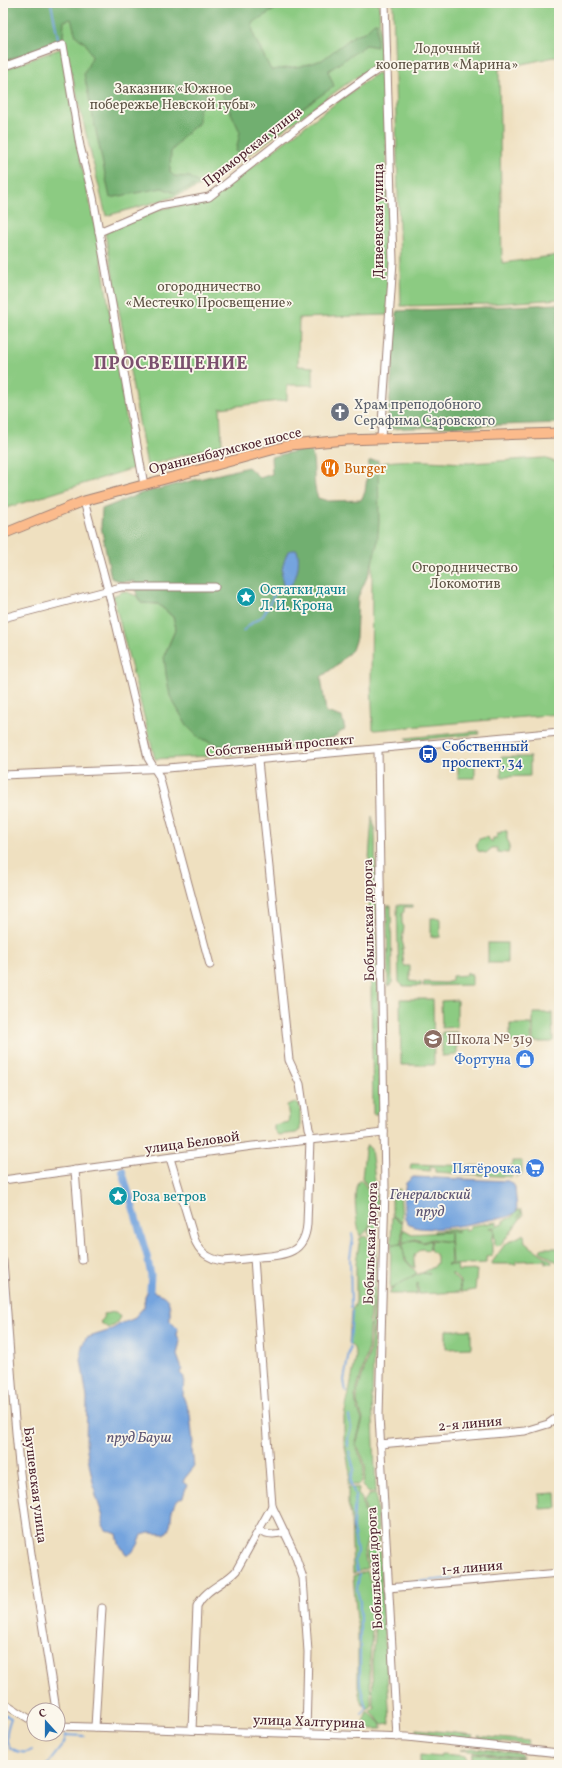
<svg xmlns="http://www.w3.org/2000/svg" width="562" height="1768" font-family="Vollkorn,serif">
	<rect width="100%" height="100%" fill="#fbf7ec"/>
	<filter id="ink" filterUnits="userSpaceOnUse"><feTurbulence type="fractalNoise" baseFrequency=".025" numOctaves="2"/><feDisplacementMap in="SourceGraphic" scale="8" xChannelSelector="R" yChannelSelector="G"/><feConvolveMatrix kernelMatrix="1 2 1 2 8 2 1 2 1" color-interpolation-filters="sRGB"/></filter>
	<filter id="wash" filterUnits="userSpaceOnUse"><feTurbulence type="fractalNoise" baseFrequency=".012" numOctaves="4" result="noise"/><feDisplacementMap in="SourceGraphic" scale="16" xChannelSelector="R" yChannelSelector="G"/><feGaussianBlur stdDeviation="0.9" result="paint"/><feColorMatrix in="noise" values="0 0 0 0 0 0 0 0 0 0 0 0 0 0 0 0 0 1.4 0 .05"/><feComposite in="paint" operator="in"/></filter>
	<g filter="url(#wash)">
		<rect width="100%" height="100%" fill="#efe0c0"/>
		<g fill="#8ccb82" stroke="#6b7556">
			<polygon points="3,3 379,3 381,62 352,80 211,182 170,198 106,216 64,42 3,64"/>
			<polygon points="393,3 559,3 559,56 499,69 502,263 559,255 559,299 491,304 401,306"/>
			<polygon points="62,48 77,145 98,238 134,468 3,509 3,70"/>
			<polygon points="377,73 382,74 384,77 390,266 387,315 299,318 298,366 313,367 313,385 287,385 287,400 220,408 222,444 147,466 105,232 160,209 208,201 309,123"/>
			<path d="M543,458L559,463V714L375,730L373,729L371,684L373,466C391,456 447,463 470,463C494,462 519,459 543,458Z"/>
			<polygon points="124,591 137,596 141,603 158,604 173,617 176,628 164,656 199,738 244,754 155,759 113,596"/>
			<polygon points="479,731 479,734 407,741 406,738"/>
			<polygon points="501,757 530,757 530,776 501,777"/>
			<rect x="458" y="761" width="17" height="17"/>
			<polygon points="372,816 375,830 380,1114 373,1114 369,859"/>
			<polygon points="501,831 507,831 507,839 510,845 508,853 497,852 497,848 492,848 486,853 478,851 476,845 479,839 487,837 492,842 493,838 497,838 497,833 501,833"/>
			<polygon points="397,905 413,905 413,907 404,907 404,912 402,913 402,923 404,927 402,941 404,948 402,948 404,966 410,966 410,981 421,983 421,986 403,986 399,982"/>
			<polygon points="387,906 391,906 392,981 392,984 388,986"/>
			<rect x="431" y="918" width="9" height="19"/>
			<rect x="488" y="943" width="19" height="20"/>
			<polygon points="467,973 472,975 472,985 423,986 424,982 445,983 452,981 452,976 467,975"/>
			<polygon points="400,999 433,999 434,1065 401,1065"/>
			<polygon points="457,1000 457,1027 442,1028 441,1001"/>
			<polygon points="533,1013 552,1013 553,1041 551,1042 533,1042"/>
			<polygon points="510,1024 532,1024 531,1042 510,1042"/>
			<polygon points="442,1032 457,1032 457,1055 442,1056"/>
			<polygon points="295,1102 300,1105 300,1130 296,1133 278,1135 274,1130 274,1125 288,1122 289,1118 287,1105"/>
			<path d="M367,1145L371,1149L378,1204L372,1397L376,1492L369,1493L362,1486C369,1468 365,1461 356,1445L363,1419L357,1403V1393L370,1351L372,1310L371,1292L374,1258L373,1241L368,1232L373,1222L374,1205L369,1188L362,1178L365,1150Z"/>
			<polygon points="513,1161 522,1161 522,1174 515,1178 517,1176 517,1171 512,1172 512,1177 435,1172 435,1168 430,1167 430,1171 410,1169 411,1164 509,1167 513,1164"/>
			<path d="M360,1180C374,1189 378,1229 360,1236C357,1226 351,1185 360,1180Z"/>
			<polygon points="400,1189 402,1222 392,1215 392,1191"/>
			<polygon points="517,1210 522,1210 518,1218 522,1211 523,1215 501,1245 495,1246 494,1227 489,1228 493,1228 494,1236 492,1237 492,1256 486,1257 486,1263 452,1265 450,1233 450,1242 432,1239 423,1242 415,1239 403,1243 403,1229 412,1234 459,1231 434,1233 434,1231 465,1228 465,1231 470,1230 470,1226 497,1222 497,1226 503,1224 503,1221 512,1217"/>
			<polygon points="392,1216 402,1223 402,1244 391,1244"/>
			<polygon points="524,1234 525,1243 552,1261 552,1263 546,1263 546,1260 516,1261 516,1264 491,1264 505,1244"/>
			<path d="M365,1236L371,1241L373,1254L369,1294L370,1310L368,1351L355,1395L356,1404L362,1420L355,1445C361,1459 368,1466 361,1483L358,1485H348L350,1473L344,1441V1417L356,1357L354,1348L349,1343L351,1311L354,1307L356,1302V1263L360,1238Z"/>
			<path d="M414,1240L423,1243L431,1240L429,1250L422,1249C411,1254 414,1259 415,1268C405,1262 403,1255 403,1244Z"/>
			<polygon points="432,1240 450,1242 451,1264 447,1265 457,1265 458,1271 477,1270 475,1290 461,1292 460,1281 452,1273 452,1275 459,1282 460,1292 419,1294 417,1283 417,1294 390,1294 390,1292 397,1285 417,1274 419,1275 419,1273 430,1274 422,1273 434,1267 437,1263 437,1256 430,1250"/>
			<polygon points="402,1244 405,1260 417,1273 390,1290 391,1245"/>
			<polygon points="542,1248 558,1248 559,1263 540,1251"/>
			<polygon points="115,1312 118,1313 120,1317 115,1325 108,1328 100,1322 104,1318 103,1314"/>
			<polygon points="446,1330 471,1330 471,1348 446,1349"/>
			<polygon points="348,1487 359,1488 358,1493 362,1499 369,1534 364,1552 367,1568 353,1574 351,1515 348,1504"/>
			<polygon points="556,1493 557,1508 540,1509 539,1494"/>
			<polygon points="376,1494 390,1723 383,1724 370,1711 375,1707 373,1706 372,1663 376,1611 373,1584 366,1554 371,1538 364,1501 369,1495"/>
			<path d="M367,1571C378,1601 371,1630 370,1661C369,1675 371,1690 371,1705L369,1708L368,1709L360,1700L358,1687V1633L353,1576Z"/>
			<polygon points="367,1711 382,1724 382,1729 366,1729 366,1727 362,1727 361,1728"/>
			<polygon points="416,1729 473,1735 471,1739 416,1733"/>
			<polygon points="478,1736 529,1741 527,1745 480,1740"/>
			<polygon points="473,1748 520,1753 522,1757 460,1750"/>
			<polygon points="473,1753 521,1758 519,1762 506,1761 501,1765 470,1765"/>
			<polygon points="441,1754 466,1756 465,1765 420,1765 420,1755 440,1757"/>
		</g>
		<g fill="#71af70" stroke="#5e674e">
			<polygon points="3,3 303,3 277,8 252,23 254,36 271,70 301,66 322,60 355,35 365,32 375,22 377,22 377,47 366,45 328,71 334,86 296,113 242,157 236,151 240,132 224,98 215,84 210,80 206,86 206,102 199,110 199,123 184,135 171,152 170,172 174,176 190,177 200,184 175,193 162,188 110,198 84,74 92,57 86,44 76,36 71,19 64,21 63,39 3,62"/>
			<polygon points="559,304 559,423 387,429 397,311"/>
			<path d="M310,448C317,464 311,482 318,498L328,501L361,500L365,492L369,461L378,460L379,522L377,545L369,573L358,597L356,638L352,650L337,665L321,677L326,712L342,717L345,729L334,737L310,744L285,749L244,754L199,738L187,726L170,696L166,674L164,656L176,628L173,617L158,604L141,603L137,596L134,581L122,582L111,578L101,526L102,509L142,493L248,467L260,478L272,474L271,457Z"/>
		</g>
		<g fill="#74a4de" stroke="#5f6284">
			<path d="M292,550H297C301,561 297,583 287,588L284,587C279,576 283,563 288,551Z"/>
			<path d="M413,1177L508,1181L513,1184L515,1187L517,1210C511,1219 497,1218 488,1220C473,1223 419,1236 407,1223C402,1216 404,1191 406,1183Z"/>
			<path d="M148,1290C152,1291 154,1292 157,1293C172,1297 170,1308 170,1321L178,1329L177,1335L180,1341L177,1355L182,1369L180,1373L184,1377L183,1396L190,1414L193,1443L192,1450L194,1467L185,1478L183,1482L187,1485L183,1497C164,1507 177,1523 165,1534L149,1533L142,1535C139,1543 137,1549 130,1554H126L119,1544L117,1534L106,1530L103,1526V1517L96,1496L90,1468L86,1444L87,1398L81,1360L82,1346L86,1338L111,1330L120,1324L133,1319L144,1307L145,1296Z"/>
		</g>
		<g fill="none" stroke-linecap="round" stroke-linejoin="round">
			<g stroke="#74a4de" stroke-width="2">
				<polyline points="51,3 59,43"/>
				<polyline points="243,631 253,622 263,616 275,593 283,590 284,587"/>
				<polyline points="351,1308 350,1257 353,1239 352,1234"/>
				<polyline points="350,1344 352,1311"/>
				<polyline points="346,1392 344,1380 350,1347"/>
				<polyline points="348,1447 348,1438 351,1428 349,1416"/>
				<polyline points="349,1451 354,1469 351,1479 351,1485"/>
				<polyline points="352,1487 355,1495 353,1528 357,1551 355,1561 357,1572"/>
				<polyline points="359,1575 357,1590 360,1601 360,1685 366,1708"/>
				<polyline points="460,1578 477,1576"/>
				<polyline points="405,1583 454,1578"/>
				<path d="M3,1714L11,1718C7,1729 1,1747 17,1751C22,1753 27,1753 32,1750"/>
				<polyline points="362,1714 365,1710"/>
				<polyline points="47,1765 64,1743 66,1735 84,1736"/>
			</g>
			<polyline stroke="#74a4de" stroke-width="7" points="122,1170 147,1256 151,1275 150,1290"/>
		</g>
	</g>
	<g filter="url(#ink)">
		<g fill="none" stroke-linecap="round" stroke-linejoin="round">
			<g stroke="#9c8076" stroke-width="9">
				<g id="minor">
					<polyline points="3,67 63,45 80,146 93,197 144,485"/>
					<polyline points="99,232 160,206 209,197 311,117 364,79 377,70 388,67"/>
					<polyline points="381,438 393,261 385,3"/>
					<polyline points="84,501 108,590 148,758 159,776 210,965"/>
					<polyline points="3,618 121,587 215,587"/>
					<polyline points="378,750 385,1187 379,1416 397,1737"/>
					<polyline points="3,775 168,768 559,732"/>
					<path d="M170,1158L194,1238C199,1252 208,1259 223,1261C236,1260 248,1259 260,1257C284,1255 305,1254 307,1224L310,1139L307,1132L300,1084L289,1060L258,761"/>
					<polyline points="75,1170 82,1260"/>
					<polyline points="3,1180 253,1146 384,1132"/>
					<polyline points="254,1258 272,1506 294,1552 303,1578 308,1652 306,1734"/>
					<path d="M3,1261C9,1332 12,1402 20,1473C29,1552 44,1631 56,1710"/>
					<polyline points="380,1444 525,1431 548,1424 559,1416"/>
					<path d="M259,1530C267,1535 275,1535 285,1532"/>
					<polyline points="388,1588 559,1573"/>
					<polyline points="3,1702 34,1722"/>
					<polyline points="58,1726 407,1737 559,1753"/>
					<polyline points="95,1727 102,1608"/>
					<path d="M192,1730L197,1606C205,1589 224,1584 236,1571L272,1506"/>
				</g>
			</g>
			<g stroke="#9c8076" stroke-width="11">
				<polyline id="major" points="3,534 84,501 290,445 346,440 559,433"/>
			</g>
			<use href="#minor" stroke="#fff" stroke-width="7"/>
			<use href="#major" stroke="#fbbb8c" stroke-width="9"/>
		</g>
	</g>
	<defs>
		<g id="church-disc" transform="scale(1)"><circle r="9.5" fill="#6b7280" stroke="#fbf7ec"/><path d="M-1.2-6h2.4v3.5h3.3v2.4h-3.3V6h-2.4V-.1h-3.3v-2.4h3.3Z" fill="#fff"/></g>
		<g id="restaurant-disc" transform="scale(1)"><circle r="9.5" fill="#e8710a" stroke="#fbf7ec"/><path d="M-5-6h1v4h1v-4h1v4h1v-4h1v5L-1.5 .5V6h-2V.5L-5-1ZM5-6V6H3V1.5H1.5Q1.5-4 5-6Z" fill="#fff"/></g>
		<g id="sight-disc" transform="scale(1)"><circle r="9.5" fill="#0f9aa8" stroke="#fbf7ec"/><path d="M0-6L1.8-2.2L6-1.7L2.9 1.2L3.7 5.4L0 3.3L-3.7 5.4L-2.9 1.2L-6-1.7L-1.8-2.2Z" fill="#fff"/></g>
		<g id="bus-disc" transform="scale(1)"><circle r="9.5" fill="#1a4fb4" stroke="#fbf7ec"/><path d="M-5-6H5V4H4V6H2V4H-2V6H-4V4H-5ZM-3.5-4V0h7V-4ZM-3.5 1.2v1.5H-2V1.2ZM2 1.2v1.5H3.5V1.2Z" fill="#fff"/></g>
		<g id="school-disc" transform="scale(1)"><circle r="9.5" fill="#8d6e63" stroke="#fbf7ec"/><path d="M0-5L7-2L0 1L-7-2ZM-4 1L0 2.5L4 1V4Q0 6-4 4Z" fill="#fff"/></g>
		<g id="shop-disc" transform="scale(1)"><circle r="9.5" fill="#3f7fe0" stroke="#fbf7ec"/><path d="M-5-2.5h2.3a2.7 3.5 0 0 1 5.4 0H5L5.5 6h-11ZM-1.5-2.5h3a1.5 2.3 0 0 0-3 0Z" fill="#fff"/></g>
		<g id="supermarket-disc" transform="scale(1)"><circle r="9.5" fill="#3f7fe0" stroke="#fbf7ec"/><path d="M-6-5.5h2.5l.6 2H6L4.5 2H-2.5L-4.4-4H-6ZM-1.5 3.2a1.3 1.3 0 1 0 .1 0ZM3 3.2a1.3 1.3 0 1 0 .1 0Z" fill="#fff"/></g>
	</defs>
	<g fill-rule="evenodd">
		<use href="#church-disc" x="340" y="412"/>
		<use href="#restaurant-disc" x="330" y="468"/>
		<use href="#sight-disc" x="246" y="597"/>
		<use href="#bus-disc" x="428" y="754"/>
		<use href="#school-disc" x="433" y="1039"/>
		<use href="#shop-disc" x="525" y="1059"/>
		<use href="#supermarket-disc" x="535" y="1168"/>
		<use href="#sight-disc" x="118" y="1196"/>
	</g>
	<g text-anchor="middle" stroke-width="3.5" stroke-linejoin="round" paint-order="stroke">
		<g font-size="14" fill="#5e5345" stroke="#fbf7ec">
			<text x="447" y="53">Лодочный<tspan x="447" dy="16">кооператив «Марина»</tspan></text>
			<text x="173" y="93">Заказник «Южное<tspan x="173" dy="16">побережье Невской губы»</tspan></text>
			<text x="209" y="291">огородничество<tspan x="209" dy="16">«Местечко Просвещение»</tspan></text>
			<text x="465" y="572">Огородничество<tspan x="465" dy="16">Локомотив</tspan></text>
		</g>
		<g font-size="14" fill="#4a1f2b" stroke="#fbf7ec">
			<text transform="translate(252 146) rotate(-38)" y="5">Приморская улица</text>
			<text transform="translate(378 221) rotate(-90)" y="5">Дивеевская улица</text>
			<text transform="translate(225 450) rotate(-14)" y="5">Ораниенбаумское шоссе</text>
			<text transform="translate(280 745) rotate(-5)" y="5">Собственный проспект</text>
			<text transform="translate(368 920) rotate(-91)" y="5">Бобыльская дорога</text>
			<text transform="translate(192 1142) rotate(-8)" y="5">улица Беловой</text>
			<text transform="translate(370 1243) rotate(-88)" y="5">Бобыльская дорога</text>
			<text transform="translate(470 1423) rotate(-5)" y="5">2-я линия</text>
			<text transform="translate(36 1485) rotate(83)" y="5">Баушевская улица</text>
			<text transform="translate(472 1567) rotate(-5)" y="5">1-я линия</text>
			<text transform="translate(374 1568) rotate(-93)" y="5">Бобыльская дорога</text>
			<text transform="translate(309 1721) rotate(2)" y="5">улица Халтурина</text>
		</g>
		<g font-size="14" fill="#5b616d" stroke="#fbf7ec" text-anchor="start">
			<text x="354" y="409">Храм преподобного<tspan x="354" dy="16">Серафима Саровского</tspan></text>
		</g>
		<g font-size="14" fill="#c56008" stroke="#fbf7ec" text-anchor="start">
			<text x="344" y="473">Burger</text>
		</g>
		<g font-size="14" fill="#0d838f" stroke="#fbf7ec" text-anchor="start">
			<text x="260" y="594">Остатки дачи<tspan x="260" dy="16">Л. И. Крона</tspan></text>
			<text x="132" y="1201">Роза ветров</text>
		</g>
		<g font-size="14" fill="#164399" stroke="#fbf7ec" text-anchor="start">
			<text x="442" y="751">Собственный<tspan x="442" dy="16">проспект, 34</tspan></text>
		</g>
		<g font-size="14" fill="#785e54" stroke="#fbf7ec" text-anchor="start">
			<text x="447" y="1044">Школа № 319</text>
		</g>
		<g font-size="14" fill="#366cbe" stroke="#fbf7ec" text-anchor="end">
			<text x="511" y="1064">Фортуна</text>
			<text x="521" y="1173">Пятёрочка</text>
		</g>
		<g font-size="15" font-style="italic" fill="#5b5473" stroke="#fbf7ec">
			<text x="430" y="1199">Генеральский<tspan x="430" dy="17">пруд</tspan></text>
			<text x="139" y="1442">пруд Бауш</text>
		</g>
		<g font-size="18" font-weight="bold" letter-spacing="1" fill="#7b506e" stroke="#fbf7ec">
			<text x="171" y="369">ПРОСВЕЩЕНИЕ</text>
		</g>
	</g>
	<rect width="562" height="1768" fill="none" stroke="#fbf7ec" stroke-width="16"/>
	<g transform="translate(46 1722) rotate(339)"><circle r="19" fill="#fbf7ec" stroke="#b4a19f"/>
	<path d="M0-3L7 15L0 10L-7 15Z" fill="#1f6fb2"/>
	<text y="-6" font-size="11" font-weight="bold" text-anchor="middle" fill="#4a1f2b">С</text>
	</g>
</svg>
